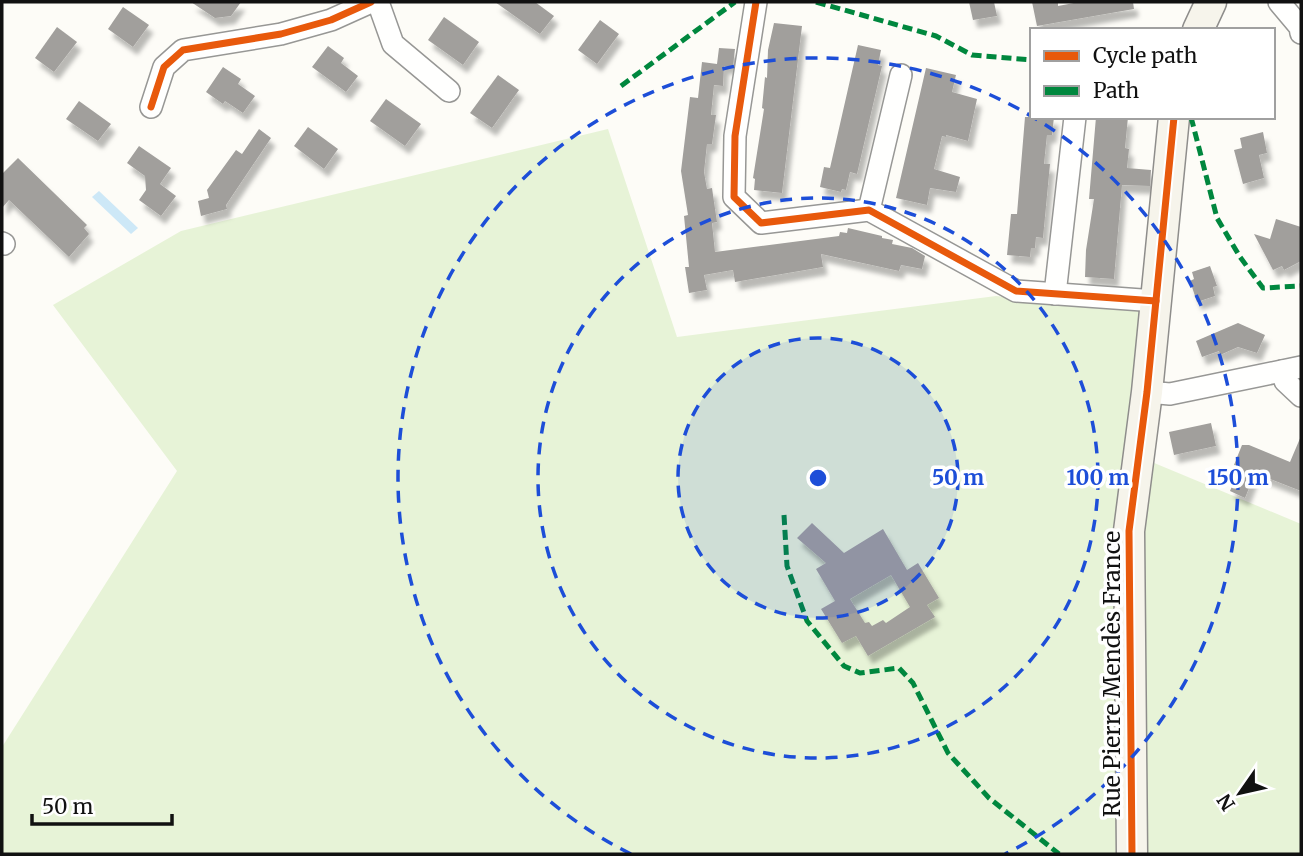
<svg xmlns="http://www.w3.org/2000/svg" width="1303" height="856" font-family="Merriweather,serif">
	<defs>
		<filter id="shadow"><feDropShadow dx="4.5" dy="8" stdDeviation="2" flood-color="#0004"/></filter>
	</defs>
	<rect width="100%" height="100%" fill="#fdfcf7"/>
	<polygon fill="#e7f3d7" points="608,129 677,337 996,296 1139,310 1147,460 1301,524 1301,854 2,854 2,747 177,471 53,305 181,231"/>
	<polygon fill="#cde8f7" points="99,191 138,228 131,234 92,197"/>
	<g fill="#a19f9c" fill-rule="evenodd" filter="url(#shadow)">
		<polygon points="191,2 241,2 231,16 215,18"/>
		<polygon points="495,2 535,2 554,16 540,34"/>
		<polygon points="969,2 994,2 997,16 973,20"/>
		<polygon points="1032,2 1058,2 1058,6 1079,2 1133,2 1134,9 1037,26"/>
		<polygon points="123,7 149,25 133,47 108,29"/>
		<polygon points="444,17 479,42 463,65 428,40"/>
		<polygon points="600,20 619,34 597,64 578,50"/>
		<polygon points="774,23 802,26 782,193 754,190 755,179 753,178 764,109 762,108 765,77 767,78 768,50"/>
		<polygon points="57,27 77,42 54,72 35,58"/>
		<polygon points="858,45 881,50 878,65 882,66 857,174 850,172 846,190 842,189 841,192 820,187 824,167 830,168"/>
		<polygon points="328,46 344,58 341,63 358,76 346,92 312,67"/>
		<polygon points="719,48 735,49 733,66 724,66 723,86 714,85 711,115 716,115 712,144 707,144 704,172 707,189 712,188 714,202 717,222 712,223 715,252 839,236 840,232 847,233 848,228 882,236 882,238 893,240 892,244 912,248 925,256 922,269 901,265 899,271 821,254 823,267 735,282 733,270 704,275 707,290 689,293 685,267 689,267 684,216 688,215 681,171 690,97 698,98 702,62 717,64"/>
		<polygon points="223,67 241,79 238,84 255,96 243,113 225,101 223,104 206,92"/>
		<polygon points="926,68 956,75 952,92 977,99 968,141 946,135 946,137 942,136 934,169 960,177 956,192 930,188 927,205 896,198"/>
		<polygon points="498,75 519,90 492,128 470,113"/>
		<polygon points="386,99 421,124 405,146 370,121"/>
		<polygon points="79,101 111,124 98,141 66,119"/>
		<polygon points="1025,117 1054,117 1052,135 1047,135 1044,164 1050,164 1043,238 1036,237 1035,248 1031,248 1030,257 1007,255 1011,214 1017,214"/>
		<polygon points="1096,117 1128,117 1125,148 1129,149 1127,168 1151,170 1150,186 1122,185 1114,279 1085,277 1086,250 1094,199 1089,199"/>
		<polygon points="308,127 338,149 324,169 294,146"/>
		<polygon points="259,129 271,138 226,205 227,209 201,216 198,201 209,198 207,190 236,150 242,154"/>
		<polygon points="1263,132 1267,153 1259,155 1264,178 1243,184 1234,150 1242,148 1240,138"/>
		<polygon points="139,146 171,168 160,184 176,196 161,216 139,200 146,190 145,176 127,163"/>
		<polygon points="18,158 87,225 84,228 89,234 69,257 9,200 2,208 2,174"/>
		<polygon points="1276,219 1301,227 1301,261 1284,270 1282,266 1273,270 1254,234 1270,239"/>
		<polygon points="1210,266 1217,286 1213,287 1215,296 1197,302 1190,281 1194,279 1192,272"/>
		<polygon points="1238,323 1265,335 1257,353 1238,347 1220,355 1219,351 1202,357 1196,341"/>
		<polygon points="1211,423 1216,446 1174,455 1169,432"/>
		<polygon points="1301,436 1301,491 1255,473 1245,498 1230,491 1240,467 1234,465 1242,445 1249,445 1290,462"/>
		<path d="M812,523L844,553L883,529L907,570L918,563L939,598L927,605L935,617L868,656L856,636L842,643L821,609L835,601L816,569L826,563L797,538ZM891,575L910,607L886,623L883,620L872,626L869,622L865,623L850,599Z"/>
	</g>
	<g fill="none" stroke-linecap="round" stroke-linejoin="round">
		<g stroke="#979795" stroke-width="24">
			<g id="street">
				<polyline points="378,2 393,44 449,91"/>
				<polyline points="756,2 735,136 734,197 761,223 869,210 1016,291 1156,301"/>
				<polyline points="1279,2 1300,27 1301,33"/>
				<polyline points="151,107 164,67 183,50 281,34 331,20 371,2"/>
				<polyline points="869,210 901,75"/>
				<polyline points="2,243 4,244"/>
				<polyline points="1055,294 1075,117"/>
				<polyline points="1282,371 1285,381 1301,396"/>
				<polyline points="1147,392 1170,394 1301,367"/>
			</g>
		</g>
		<g stroke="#8e8d8b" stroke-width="33">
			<g id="secondary">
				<polyline points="1198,30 1211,2"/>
				<polyline points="1132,854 1129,531 1147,392 1174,117"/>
			</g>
		</g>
		<use href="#street" stroke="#fffffe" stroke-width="21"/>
		<use href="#secondary" stroke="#f6f4eb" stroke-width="30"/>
		<g stroke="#00873e" stroke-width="5" stroke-dasharray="10 5" stroke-linecap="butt">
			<polyline points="816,2 936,36 972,55 1032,60"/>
			<polyline points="621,86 735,2"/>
			<polyline points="1191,117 1217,218 1240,257 1263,288 1301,286"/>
			<polyline points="784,515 787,566 807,621 844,666 860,673 899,668 913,683 948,753 989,798 1059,854"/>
		</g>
		<g stroke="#fff" stroke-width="11">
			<g id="cycleway">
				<polyline points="756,2 735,136 734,197 761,223 869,210 1016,291 1156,301"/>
				<polyline points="151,107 164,67 183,50 281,34 331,20 371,2"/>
				<polyline points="1132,854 1129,531 1147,392 1174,117"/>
			</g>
		</g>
		<use href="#cycleway" stroke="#e8590c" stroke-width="7"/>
	</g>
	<circle cx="818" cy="478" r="140" fill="#1d4ed8" fill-opacity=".12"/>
	<g fill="none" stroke="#1d4ed8" stroke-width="3.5" stroke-dasharray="12 9">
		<circle cx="818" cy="478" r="140"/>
		<circle cx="818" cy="478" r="280"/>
		<path d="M631 854A420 420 0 1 1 1005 854"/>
	</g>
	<g text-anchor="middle" stroke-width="7" stroke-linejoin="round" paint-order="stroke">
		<g font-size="23" fill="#111" stroke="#fff">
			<text transform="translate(1112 674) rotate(-90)" y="8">Rue Pierre Mendès France</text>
		</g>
	</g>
	<circle cx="818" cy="478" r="10" fill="#1d4ed8" stroke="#fff" stroke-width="3.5"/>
	<g font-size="21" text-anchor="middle" font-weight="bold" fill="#1d4ed8" stroke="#fff" stroke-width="7" stroke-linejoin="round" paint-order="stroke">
		<text x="958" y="485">50 m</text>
		<text x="1098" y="485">100 m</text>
		<text x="1238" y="485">150 m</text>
	</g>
	<rect width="1303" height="856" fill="none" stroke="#111111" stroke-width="7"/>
	<rect x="1030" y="28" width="245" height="91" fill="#ffffff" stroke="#a0a0a0" stroke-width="2"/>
	<rect x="1044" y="51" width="35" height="10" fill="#e8590c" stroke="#a0a0a0" stroke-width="2"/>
	<text x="1093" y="63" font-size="21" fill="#111111">Cycle path</text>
	<rect x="1044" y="86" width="35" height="10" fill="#00873e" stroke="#a0a0a0" stroke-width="2"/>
	<text x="1093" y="98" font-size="21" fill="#111111">Path</text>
	<g transform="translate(1240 793) rotate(236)" stroke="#ffffff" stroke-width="5" paint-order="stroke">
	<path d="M0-5L12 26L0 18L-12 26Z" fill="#111111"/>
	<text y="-10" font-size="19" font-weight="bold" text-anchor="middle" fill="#111111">N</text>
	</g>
	<path d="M32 814v10h140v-10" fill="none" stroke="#111111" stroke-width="3.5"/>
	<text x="42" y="814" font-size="21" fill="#111111" stroke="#ffffff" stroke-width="5" paint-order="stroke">50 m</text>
</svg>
